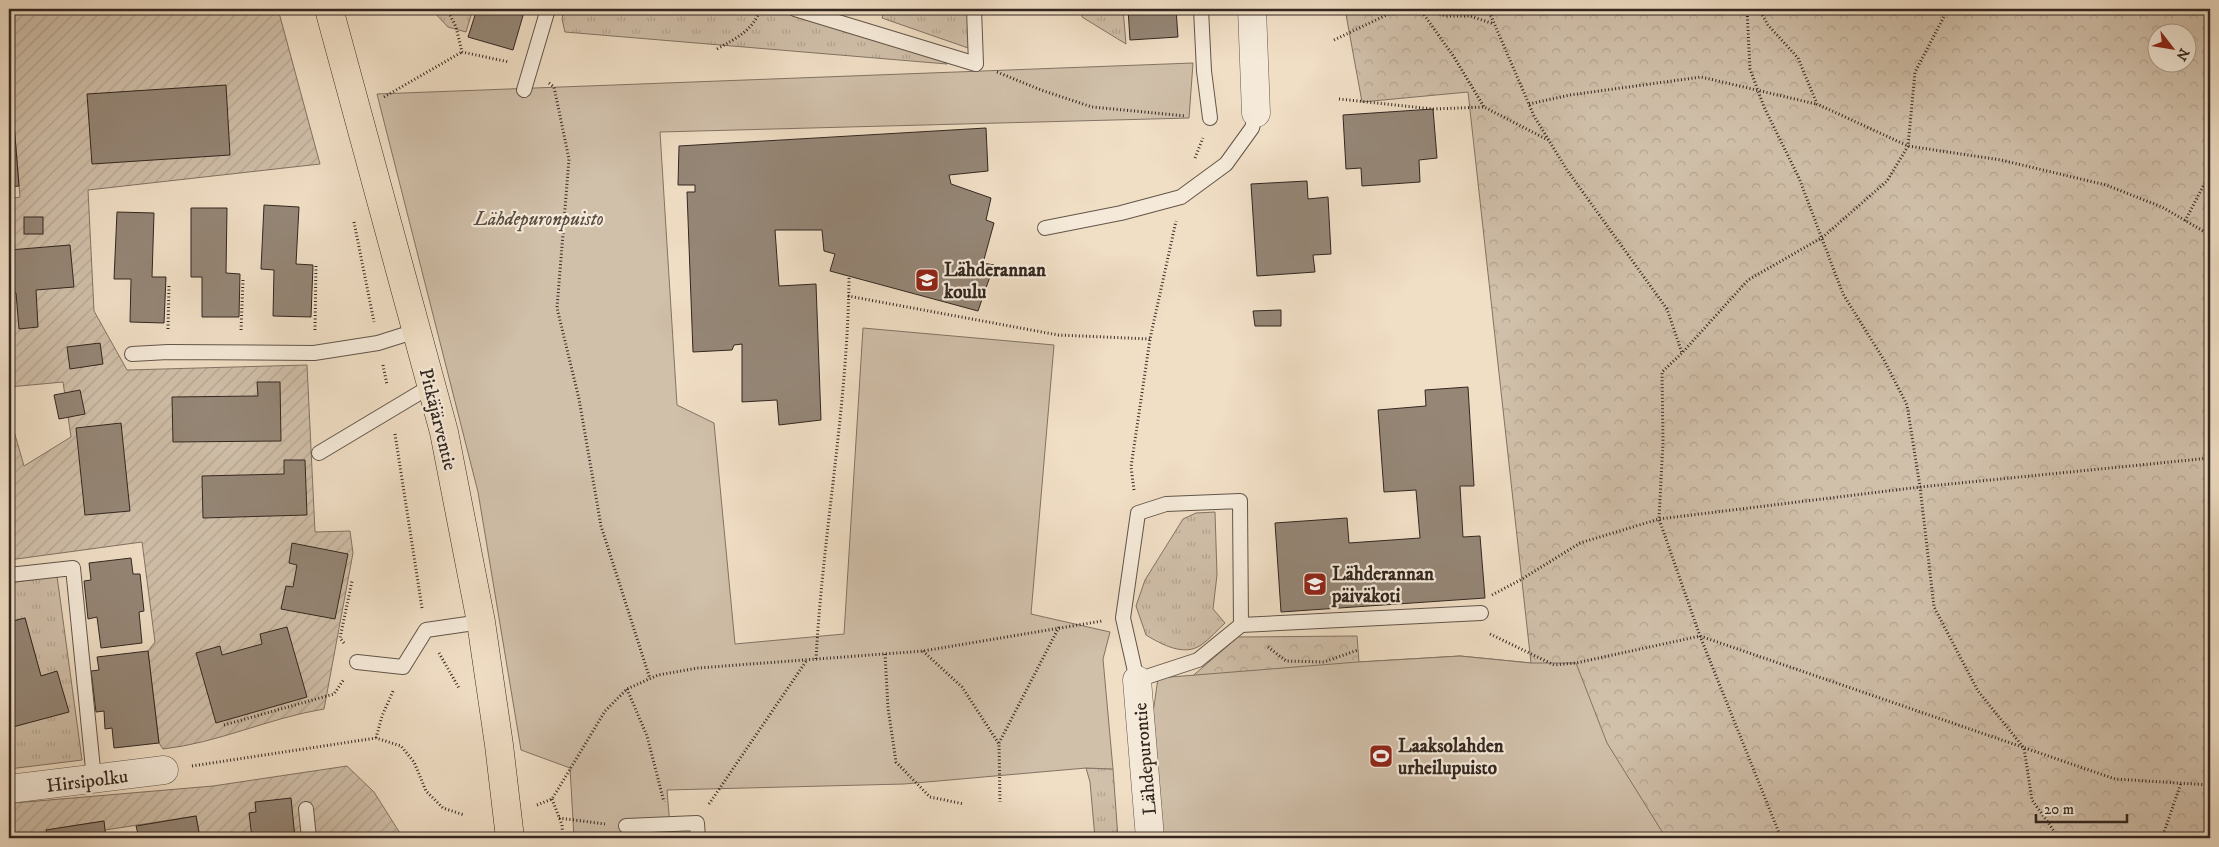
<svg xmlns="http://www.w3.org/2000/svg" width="2219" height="847" font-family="'IM FELL DW Pica',serif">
	<defs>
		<pattern id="grass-tufts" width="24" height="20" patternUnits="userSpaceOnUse" patternTransform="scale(1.25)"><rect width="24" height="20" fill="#d0bfa9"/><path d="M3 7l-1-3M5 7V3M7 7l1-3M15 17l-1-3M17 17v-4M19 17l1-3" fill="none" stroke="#b3a491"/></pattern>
		<pattern id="forest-crowns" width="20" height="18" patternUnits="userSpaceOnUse" patternTransform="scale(1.25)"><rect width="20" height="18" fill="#d0bfa9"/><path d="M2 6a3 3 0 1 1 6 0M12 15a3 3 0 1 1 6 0" fill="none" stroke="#b3a491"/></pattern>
		<pattern id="garden-furrows" width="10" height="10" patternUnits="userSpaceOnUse" patternTransform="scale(1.25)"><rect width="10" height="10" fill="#d0bfa9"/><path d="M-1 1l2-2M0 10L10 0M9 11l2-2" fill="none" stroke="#b3a491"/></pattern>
	</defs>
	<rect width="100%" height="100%" fill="#f0dec5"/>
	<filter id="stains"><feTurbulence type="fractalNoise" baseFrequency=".004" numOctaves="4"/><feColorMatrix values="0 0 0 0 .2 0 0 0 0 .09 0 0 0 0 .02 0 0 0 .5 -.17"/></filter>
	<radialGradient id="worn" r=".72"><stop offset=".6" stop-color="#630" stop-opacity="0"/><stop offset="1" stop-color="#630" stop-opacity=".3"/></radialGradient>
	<g fill="url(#grass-tufts)" stroke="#827364">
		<polygon points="431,9 473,9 466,32 448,27"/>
		<polygon points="564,9 777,9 934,56 947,64 565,32 562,19"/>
		<polygon points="885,9 967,9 971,49 882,18"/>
		<polygon points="1082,9 1123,9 1126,44 1082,17"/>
		<path d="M1215,512L1217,575L1213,609L1225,623C1217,630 1210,639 1201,645C1184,657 1161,644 1146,635L1136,606L1145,580L1183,519L1196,513Z"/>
		<polygon points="57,576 82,760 9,769 9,728 68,711 57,672 41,676 25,618 9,622 9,583"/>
		<polygon points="1086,768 1113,769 1118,838 1095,838 1090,782"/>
	</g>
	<path fill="url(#forest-crowns)" stroke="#827364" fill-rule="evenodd" d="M1345,9H2210V838H1165L1153,710L1238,637L1357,636L1359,662L1460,656L1531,663L1468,92L1362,102ZM2156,32H2186V62H2156Z"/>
	<g fill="#d0bfa9" stroke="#827364">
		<polygon points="1193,63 1189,118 660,132 677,405 714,423 735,644 844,634 863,328 1054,345 1031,614 1110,632 1103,659 1113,769 1086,768 904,784 667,790 671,838 574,838 570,768 521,750 478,492 377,94"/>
		<polygon points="1460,656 1531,663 1576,663 1607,743 1666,838 1150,838 1145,769 1158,678 1358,662"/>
	</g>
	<g fill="url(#garden-furrows)" stroke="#827364">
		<path d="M9,9H278L320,164L88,190L94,311L127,370L307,365L315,532L350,531L353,553L324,709C269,718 218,743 163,749L159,743L148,651L155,642L142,542L9,560V414L24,466L71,437L63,382L9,387V199L20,197L12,99H9Z"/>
		<polygon points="347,766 374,792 403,838 200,838 196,816 105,830 103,821 47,830 47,834 23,838 9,838 9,808 14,803 213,786"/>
	</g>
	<g fill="#958676" stroke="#332720">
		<polygon points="477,9 532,9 530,13 524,12 513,50 468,37"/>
		<polygon points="1128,9 1176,9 1178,37 1130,40"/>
		<polygon points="226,85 230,155 92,164 87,94"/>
		<polygon points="9,99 12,99 19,186 9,187"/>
		<polygon points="1433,109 1437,158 1419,160 1420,182 1362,186 1361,168 1346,169 1343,115"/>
		<polygon points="986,128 988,171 949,175 951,184 991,198 986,220 994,223 983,263 994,265 978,311 830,271 835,254 824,251 822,230 775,230 779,286 816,284 821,420 779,425 777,400 742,402 742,344 734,345 732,350 693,352 687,192 695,192 695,185 678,185 679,146"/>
		<polygon points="1307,181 1308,199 1328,197 1331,254 1313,255 1315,272 1257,276 1251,184"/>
		<polygon points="264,205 299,207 296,264 313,265 311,317 273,316 274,270 261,269"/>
		<polygon points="191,208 227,208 226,273 240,274 239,317 202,317 202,277 191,277"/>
		<polygon points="117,212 154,213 152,277 166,277 164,323 130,322 131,279 114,279"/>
		<rect x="24" y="217" width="19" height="17"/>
		<polygon points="70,245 74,287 36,290 38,327 19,329 16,293 9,293 9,250"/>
		<polygon points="1281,310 1281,326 1255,326 1253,311"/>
		<polygon points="100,343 103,364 70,369 67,347"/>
		<polygon points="257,382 280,382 281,441 173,442 172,397 258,396"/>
		<polygon points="1468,387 1474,486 1460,486 1463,537 1480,536 1485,598 1281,612 1275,523 1347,518 1349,543 1420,538 1416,490 1384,492 1378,410 1426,406 1425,390"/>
		<polygon points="80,390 85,414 59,419 54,395"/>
		<polygon points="121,423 130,511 85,515 76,428"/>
		<polygon points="284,460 305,460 307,515 203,518 202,476 284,474"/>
		<polygon points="292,543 348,554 335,619 281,609 286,586 293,587 297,565 289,563"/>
		<polygon points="131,558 133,574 140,574 144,611 139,612 142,643 101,648 97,617 88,619 84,581 91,580 89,563"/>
		<polygon points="25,618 41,676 57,671 69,712 9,728 9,622"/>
		<polygon points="287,627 307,697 216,723 196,653 220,646 222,655 262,644 260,634"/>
		<polygon points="148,651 159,743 114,748 112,728 105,729 104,711 96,712 91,671 99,670 97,657"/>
		<polygon points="291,798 295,838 252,838 249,813 256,812 255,802"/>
		<polygon points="196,816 200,838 139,838 136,826"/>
		<polygon points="104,821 106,838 23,838 47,834 46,830"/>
	</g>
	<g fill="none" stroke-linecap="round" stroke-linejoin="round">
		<g stroke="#625549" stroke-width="16">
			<g id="service">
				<polyline points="795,9 976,64 974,9"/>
				<polyline points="1201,9 1204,71 1210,118"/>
				<polyline points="524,90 548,9"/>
				<polyline points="1045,228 1121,213 1181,197 1226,164 1252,128 1256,113"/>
				<polyline points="132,354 168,352 314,353 378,343 416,331"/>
				<polyline points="319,453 431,386"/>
				<polygon points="1240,501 1241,625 1198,660 1137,680 1123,618 1138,513 1166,504"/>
				<polyline points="9,575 73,568 94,779"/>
				<polyline points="1241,625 1481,613"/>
				<polyline points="357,662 403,667 426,630 481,622"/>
				<polyline points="306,809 309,838"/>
				<polyline points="626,826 697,823 698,838"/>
			</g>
		</g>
		<g stroke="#625549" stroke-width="29">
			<g id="minor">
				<polyline points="1252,9 1256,113"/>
				<polyline points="1137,680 1150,838"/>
				<polyline points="9,789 164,770"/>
			</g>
		</g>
		<g stroke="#332720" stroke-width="29">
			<polyline id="primary" points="329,9 444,432 481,622 499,745 510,838"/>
		</g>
		<g stroke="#332720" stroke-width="3" stroke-dasharray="1 2.5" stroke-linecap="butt">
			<polyline points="447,9 456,27 462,52 509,62"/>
			<polyline points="1420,9 1454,57 1484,107"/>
			<polyline points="1423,9 1446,16 1470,16 1494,24"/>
			<polyline points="1488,9 1534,116 1567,170 1667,309 1682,353"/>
			<polyline points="1747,9 1750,69 1764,107 1799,178 1843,294 1884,360 1907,405 1920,487 1934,607 1978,691 2024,748 2032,800 2059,838"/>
			<polyline points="1759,9 1768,25 1798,58 1817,104 1908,146 2001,160 2106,185 2162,207 2210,235"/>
			<polyline points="1334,40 1399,9"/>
			<path d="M717,49C738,37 751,32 761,9"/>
			<polyline points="997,72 1041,90 1092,107 1186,116"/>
			<polyline points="549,83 554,87 569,159 557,308 579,399 601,526 650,679"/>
			<polyline points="384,97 462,52"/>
			<polyline points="1339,99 1433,109 1484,107 1548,140"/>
			<polyline points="1529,104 1570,95 1701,77 1816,104"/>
			<polyline points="1195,158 1203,138"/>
			<polyline points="2185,221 2210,173"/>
			<polyline points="354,222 374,322"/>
			<polyline points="848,296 1058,335 1150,339"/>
			<polyline points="168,329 169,284"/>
			<polyline points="241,330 243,280"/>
			<polyline points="315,330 316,265"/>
			<polyline points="383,365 387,385"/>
			<polyline points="395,434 422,608"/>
			<polyline points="1134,490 1131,467 1150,339 1176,221"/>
			<polyline points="1492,595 1522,579 1580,543 1659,519 1920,487 2210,458"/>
			<polyline points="1490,634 1554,665 1576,663 1700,636 2115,779 2210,785"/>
			<polyline points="344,643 340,638 352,581"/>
			<polyline points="1268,647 1286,661 1324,662 1358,650"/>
			<polyline points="923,651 962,687 999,744 1000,802"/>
			<polyline points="439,653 459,688"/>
			<polyline points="885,654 888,708 896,762 930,797 964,804"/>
			<path d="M816,659C823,531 848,404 849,276"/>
			<polyline points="627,689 647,736 664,802"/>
			<polyline points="224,725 334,694 344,679"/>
			<polyline points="376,738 382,716 394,689"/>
			<polyline points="999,743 1059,627"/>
			<polyline points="192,766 376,738 401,746 414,762 426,791 443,808 464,815"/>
			<polyline points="552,799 562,825 563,838"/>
			<polyline points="709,804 807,660"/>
			<polyline points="537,805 552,799 605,711 627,689 658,675 698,668 923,651 1102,621"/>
			<polyline points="559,818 605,824"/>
			<polyline points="1781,838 1700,636 1659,519 1663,442 1662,372 1682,353 1748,280 1823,237 1887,181 1908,146 1915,72 1948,9"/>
			<polyline points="2162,838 2181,783"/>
		</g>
		<use href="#service" stroke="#f5ead9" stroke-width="14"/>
		<use href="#minor" stroke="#f5ead9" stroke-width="28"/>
		<use href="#primary" stroke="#f0dec5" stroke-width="28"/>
	</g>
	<defs>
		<g id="school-square" transform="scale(1.25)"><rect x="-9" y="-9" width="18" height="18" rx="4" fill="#8f2418" stroke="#f5ead9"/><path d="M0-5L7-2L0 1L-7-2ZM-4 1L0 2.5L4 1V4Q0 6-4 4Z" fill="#fff"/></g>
		<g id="stadium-square" transform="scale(1.25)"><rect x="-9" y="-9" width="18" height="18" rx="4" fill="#8f2418" stroke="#f5ead9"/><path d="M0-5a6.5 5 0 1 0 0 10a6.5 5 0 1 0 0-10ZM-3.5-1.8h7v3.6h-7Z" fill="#fff"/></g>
	</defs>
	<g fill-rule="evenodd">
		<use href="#school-square" x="927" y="280"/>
		<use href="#school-square" x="1315" y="584"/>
		<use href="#stadium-square" x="1381" y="756"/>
	</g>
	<g text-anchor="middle" stroke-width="4.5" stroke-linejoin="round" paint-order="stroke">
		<g font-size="19" font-style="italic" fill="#5a4d42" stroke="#f5ead9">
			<text x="539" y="225">Lähdepuronpuisto</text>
		</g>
		<g font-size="19" font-weight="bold" fill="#332720" stroke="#f5ead9" text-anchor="start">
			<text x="944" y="276">Lähderannan<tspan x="944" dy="22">koulu</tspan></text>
			<text x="1332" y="580">Lähderannan<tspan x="1332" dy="22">päiväkoti</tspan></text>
			<text x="1398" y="752">Laaksolahden<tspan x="1398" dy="22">urheilupuisto</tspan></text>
		</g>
		<g font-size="19" fill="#332720" stroke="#f5ead9">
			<text transform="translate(439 419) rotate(76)" y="7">Pitkäjärventie</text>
			<text transform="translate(1144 759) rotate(-95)" y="7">Lähdepurontie</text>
			<text transform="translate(87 780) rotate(-7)" y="7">Hirsipolku</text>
		</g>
	</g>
	<rect width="2219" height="847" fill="none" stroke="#f0dec5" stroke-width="30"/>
	<rect x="10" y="10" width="2199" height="827" fill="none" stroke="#332720" stroke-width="2.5"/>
	<rect x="15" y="15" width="2189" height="817" fill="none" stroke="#332720"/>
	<g transform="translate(2172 48) rotate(121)"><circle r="24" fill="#f5ead9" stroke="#a79c8f"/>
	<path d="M0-4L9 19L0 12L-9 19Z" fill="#8f2418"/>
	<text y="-8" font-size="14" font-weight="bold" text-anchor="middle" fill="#332720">N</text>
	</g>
	<path d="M2036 814v8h91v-8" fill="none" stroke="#332720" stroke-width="2.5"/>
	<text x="2044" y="814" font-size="15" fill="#332720" stroke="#f5ead9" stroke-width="4" paint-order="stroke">20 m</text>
	<rect width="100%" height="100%" filter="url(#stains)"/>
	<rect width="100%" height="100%" fill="url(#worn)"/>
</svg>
